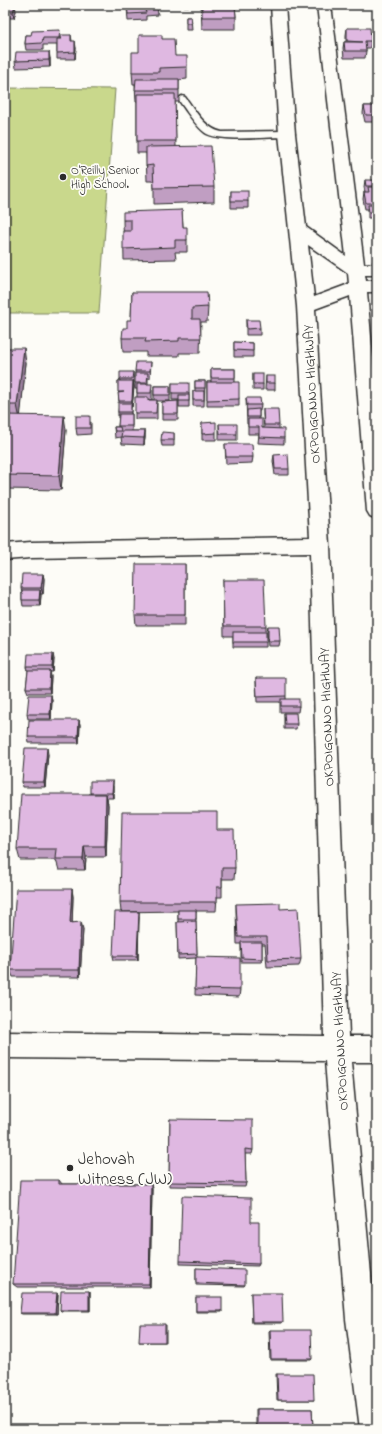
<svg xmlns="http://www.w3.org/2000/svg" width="382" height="1434" font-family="'Indie Flower',sans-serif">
	<rect width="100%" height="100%" fill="#fdfcf7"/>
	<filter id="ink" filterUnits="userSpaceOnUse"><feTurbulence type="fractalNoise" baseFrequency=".025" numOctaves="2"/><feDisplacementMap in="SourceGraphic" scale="8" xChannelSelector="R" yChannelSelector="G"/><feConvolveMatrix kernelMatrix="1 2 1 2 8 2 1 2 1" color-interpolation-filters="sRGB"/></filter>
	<g filter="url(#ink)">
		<polygon fill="#c9d88c" stroke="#7a825c" points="5,88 115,89 99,313 5,313"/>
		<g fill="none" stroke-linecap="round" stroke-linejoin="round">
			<g stroke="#2b2b2b" stroke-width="3">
				<path id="lane" d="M182,96L185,97C195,110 205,129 222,132L287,131L292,134L287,137C269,137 222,142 207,134C197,128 185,109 178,99Z"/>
			</g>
			<g stroke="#2b2b2b" stroke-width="3">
				<path id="street" d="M271,5H285L295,134L306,227L346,256L317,5H331L364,264L377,263V275H365L366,281L377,280V292H367L377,402V519L370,516L367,511L350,296L315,309L330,545L349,1036H377V1062H351L377,1337V1429H360L346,1319L325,1061L5,1058V1032L324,1036L310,553L31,558L5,560V544L31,542L310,537L297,306L279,134ZM308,245L348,273L349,284L314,297Z"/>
			</g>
			<use href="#lane" fill="#fdfcf7" fill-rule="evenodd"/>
			<use href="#street" fill="#fdfcf7" fill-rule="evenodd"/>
		</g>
		<g fill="#c09ec2" stroke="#2b2b2b">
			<polygon points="110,5 157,5 158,15 146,16 146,20 128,21 127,7 110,7"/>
			<rect x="184" y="5" width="13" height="1"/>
			<polygon points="201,5 235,5 236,17 236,29 202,29"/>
			<polygon points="5,11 16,11 14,18 6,18"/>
			<polygon points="186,17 191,17 192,30 186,30"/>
			<polygon points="347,28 371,41 370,48 366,48 366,51 365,58 344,58 343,48 344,42 346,42 346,35"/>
			<polygon points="26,35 60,37 60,39 71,35 72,41 76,48 75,59 57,59 57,45 43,45 43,50 26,50 25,44"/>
			<polygon points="163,39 175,56 187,67 187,79 179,80 179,102 175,102 176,147 214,187 214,202 154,204 154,181 147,181 146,153 137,153 137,102 136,102 135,84 133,84 132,72 139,52"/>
			<polygon points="50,58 50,67 16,68 15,61"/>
			<polygon points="364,106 377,106 377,122 365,122 363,113"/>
			<polygon points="365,180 375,186 377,203 376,205 377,205 377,227 373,227 373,218 368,218 368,209 365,209 363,199 364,192 365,192 364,187"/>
			<polygon points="231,191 248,201 248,208 231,208"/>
			<polygon points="182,210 183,227 187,240 187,252 175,252 176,259 124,260 123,220"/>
			<polygon points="132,292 208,307 207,322 201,322 200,353 179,353 179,356 146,356 146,352 123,352 122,338 131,320"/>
			<polygon points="246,320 260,328 260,335 246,335"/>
			<polygon points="234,342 253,343 253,357 234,357"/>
			<polygon points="5,348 26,363 20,415 66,430 61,490 5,489"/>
			<polygon points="151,362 150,378 148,378 148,384 152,390 152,400 148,400 154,400 154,386 170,386 170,401 157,401 157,419 135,419 135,413 137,397 137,389 135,389 135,371"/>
			<polygon points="211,369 235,369 235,382 239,399 239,406 207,406 207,382 211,382"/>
			<polygon points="133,372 134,387 132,407 131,407 131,414 132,414 132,431 145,431 145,438 144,445 122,444 121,437 115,438 114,427 118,427 119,418 118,418 118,412 119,403 118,381 120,381 120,379"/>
			<polygon points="253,374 263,384 263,390 253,390"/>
			<polygon points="266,376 275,383 275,390 265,390"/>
			<polygon points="195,381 205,381 204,406 193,406 193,391 195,391"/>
			<polygon points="172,383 189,393 189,407 179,407 179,400 172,400"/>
			<polygon points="246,398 261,405 260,411 259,411 259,419 262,428 264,428 263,415 263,409 279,425 279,429 284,438 284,444 258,443 259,434 248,434 248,424 247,424"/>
			<polygon points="178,401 178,420 162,420 162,402"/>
			<polygon points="91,422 91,434 77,435 76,428"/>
			<polygon points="202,423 216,433 216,440 202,440"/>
			<polygon points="219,424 237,434 237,440 219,440"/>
			<polygon points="174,433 174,446 162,446 161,440"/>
			<polygon points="225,444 253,457 252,463 226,464"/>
			<polygon points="274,455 289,469 289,475 275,475 273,461"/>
			<polygon points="185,564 185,625 136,625 135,615"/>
			<polygon points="43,574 44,579 43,594 41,594 40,606 23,606 22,600 22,594 21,588"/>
			<polygon points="223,580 266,626 266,647 233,647 233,636 224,636"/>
			<polygon points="268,626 280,641 279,646 268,646 267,632"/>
			<polygon points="54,659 53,672 50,672 51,677 50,693 28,693 26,688 28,671 27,667"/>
			<polygon points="256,678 286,696 286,699 299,706 298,712 280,712 280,702 257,702 256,683"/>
			<polygon points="51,695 52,700 51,719 28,719 27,714"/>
			<polygon points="284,713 297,724 296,729 284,729"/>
			<polygon points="79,720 80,725 79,743 29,743 28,737"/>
			<polygon points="48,754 45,787 23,787 22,782"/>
			<polygon points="113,786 113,798 107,798 108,805 106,857 86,857 85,870 59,870 56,860 20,860 17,849 90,794 90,793"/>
			<polygon points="217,830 235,868 234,879 222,879 222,897 217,897 216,911 196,911 196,923 197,957 240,990 239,997 195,995 196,958 178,959 177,922 178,922 178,911 121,912 120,902"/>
			<polygon points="72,889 73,897 72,922 83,929 80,977 13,977 10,970"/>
			<polygon points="236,904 301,959 299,966 267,967 265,944 262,944 262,962 241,962 241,944 237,944 236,911"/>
			<polygon points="139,916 138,960 114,960 113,956"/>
			<polygon points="170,1119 253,1150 252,1154 245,1154 246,1183 245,1187 169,1186"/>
			<polygon points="59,1180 62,1184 151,1184 152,1189 150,1287 17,1287 13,1284"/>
			<polygon points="251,1222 259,1264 258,1266 180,1264 180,1261"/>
			<polygon points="196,1268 245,1285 244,1286 196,1285"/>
			<polygon points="89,1291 90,1292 90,1311 61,1311 60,1310"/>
			<polygon points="251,1293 283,1322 282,1323 252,1323 251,1294"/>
			<polygon points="58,1294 57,1314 22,1314 20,1313"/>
			<polygon points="196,1297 222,1311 222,1312 196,1312"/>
			<polygon points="166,1325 166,1342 139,1342"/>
			<polygon points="270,1330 312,1359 311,1360 270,1360 269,1331"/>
			<polygon points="276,1374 277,1374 314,1400 277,1400"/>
			<polygon points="256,1409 312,1409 313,1429 256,1429"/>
		</g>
		<g fill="#9c819e" stroke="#2b2b2b">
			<polygon points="15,5 16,11 14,18 13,12"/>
			<polygon points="75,41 76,48 75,59"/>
			<polygon points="49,52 50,58 50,67 49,60"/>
			<polygon points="24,348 26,363 20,419 17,405"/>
			<polygon points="133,381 134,387 132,407 132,401"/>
			<polygon points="64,416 66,430 61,490 59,476"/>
			<polygon points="145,431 145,438 144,445 144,438"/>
			<polygon points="43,574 44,579 43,594 41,588"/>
			<polygon points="40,590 41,596 40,606 39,600"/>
			<polygon points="6,611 7,616 6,631 5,625"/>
			<polygon points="53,654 54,659 53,672 52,667"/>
			<polygon points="50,671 51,677 50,693 49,688"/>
			<polygon points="51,695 52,700 51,719 50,714"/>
			<polygon points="79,720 80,725 79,743 78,737"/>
			<polygon points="47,748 48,754 45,787 44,782"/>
			<polygon points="113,781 113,798 112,793"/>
			<polygon points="106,794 108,805 106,857 105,846"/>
			<polygon points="84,846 86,857 85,870 83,859"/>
			<polygon points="72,889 73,897 72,930 70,923"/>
			<polygon points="139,912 139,916 138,960 137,956"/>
			<polygon points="81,922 83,929 80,977 79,970"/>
			<polygon points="151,1184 152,1189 150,1287 149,1284"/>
			<polygon points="89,1291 90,1292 90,1311 89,1310"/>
			<polygon points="57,1293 58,1294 57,1314 55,1313"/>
		</g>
		<g fill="#dfb8e1" stroke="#2b2b2b">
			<polygon points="7,5 15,5 13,12 5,11"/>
			<polygon points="127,5 157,5 158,8 145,9 146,13 128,14"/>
			<polygon points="202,5 235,5 236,17 202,17"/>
			<polygon points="186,17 191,17 192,23 186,23"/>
			<polygon points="347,28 370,28 371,41 365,41 366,51 345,51 344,42 362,42 347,41"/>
			<polygon points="60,30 59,38 43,38 42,43 25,44 26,35 31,35 32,31"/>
			<polygon points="61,35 71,35 71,41 75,41 75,52 57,53 57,39 61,39"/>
			<polygon points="139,35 162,35 162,39 174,39 175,56 187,56 187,67 159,68 159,72 132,72 132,52 139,52"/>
			<polygon points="16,52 49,52 49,60 15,61"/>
			<polygon points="136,79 179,79 179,90 135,90"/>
			<polygon points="137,94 175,94 176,141 137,141"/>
			<polygon points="364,106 377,106 377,115 366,115"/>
			<polygon points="211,146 214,187 154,188 153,165 146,166 146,147"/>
			<polygon points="365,180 374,180 375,186 366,186"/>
			<polygon points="368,187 376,187 377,203 366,203 364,192 369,192"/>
			<rect x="231" y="191" width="17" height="10"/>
			<polygon points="368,205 377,205 377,212 369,212"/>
			<polygon points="182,210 183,227 187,227 187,240 175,240 175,247 123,249 123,231 131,231 131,220 123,220 123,212"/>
			<polygon points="373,214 377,214 377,220 374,220"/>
			<polygon points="132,292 207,292 208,307 192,308 192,319 200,319 201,338 179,338 179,341 145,342 146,338 122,338 123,328 127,328 127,320 131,320"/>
			<polygon points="246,320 259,320 260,328 247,329"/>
			<polygon points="234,342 253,343 253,351 234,350"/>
			<polygon points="5,348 24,348 17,405 5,405"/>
			<polygon points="136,362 151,362 150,371 135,371"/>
			<rect x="211" y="369" width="24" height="9"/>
			<polygon points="120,372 133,372 132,379 120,379"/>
			<polygon points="135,373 148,373 147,383 135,383"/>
			<rect x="253" y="374" width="10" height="10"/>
			<rect x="266" y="376" width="9" height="7"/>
			<polygon points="118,381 133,381 132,401 119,401 118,393 124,392 118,392"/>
			<rect x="195" y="381" width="10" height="7"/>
			<polygon points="207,382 239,382 239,399 207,400"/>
			<rect x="172" y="383" width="17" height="10"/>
			<polygon points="137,384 152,384 151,393 137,393"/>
			<rect x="154" y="386" width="16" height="9"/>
			<rect x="193" y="391" width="11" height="9"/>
			<rect x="179" y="395" width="10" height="6"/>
			<polygon points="135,397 148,397 148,400 157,400 156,413 135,413"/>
			<polygon points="246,398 260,398 261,405 247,405"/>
			<polygon points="178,401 178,414 162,414 162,402"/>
			<rect x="118" y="403" width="13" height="9"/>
			<polygon points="259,409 259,417 247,417 247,410"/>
			<polygon points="263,409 278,409 279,425 264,425"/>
			<polygon points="119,414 132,414 132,426 118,426"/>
			<polygon points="5,415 64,416 59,476 5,475"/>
			<rect x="76" y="416" width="14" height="12"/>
			<polygon points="248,419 262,419 262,428 284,429 284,438 259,437 259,427 248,427"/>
			<polygon points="216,422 216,433 202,434 202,423"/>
			<polygon points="219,424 237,424 237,434 220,434"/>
			<polygon points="114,427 120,427 121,431 115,431"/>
			<polygon points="122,431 145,431 144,438 121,437"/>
			<polygon points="162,432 174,433 174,440 161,440"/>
			<polygon points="225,444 252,444 253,457 226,457"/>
			<polygon points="288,454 289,469 275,469 274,455"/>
			<polygon points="136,564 185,564 185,615 135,615"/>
			<polygon points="22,574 43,574 41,588 21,588"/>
			<polygon points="223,580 264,580 266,626 224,626"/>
			<polygon points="22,590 40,590 39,600 22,600"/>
			<polygon points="5,611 6,611 5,623"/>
			<polygon points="268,626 279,626 280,641 268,641"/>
			<rect x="233" y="632" width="33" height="10"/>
			<polygon points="28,654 53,654 52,667 27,667"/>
			<polygon points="28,671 50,671 49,688 26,688"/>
			<polygon points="256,678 286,678 286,696 257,697"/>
			<polygon points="29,695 51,695 50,714 27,714"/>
			<rect x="281" y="699" width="18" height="7"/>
			<polygon points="284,713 296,713 297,724 285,724"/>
			<polygon points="29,720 79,720 78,737 28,737"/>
			<polygon points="25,748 47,748 44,782 22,782"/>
			<polygon points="90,781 113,781 112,793 90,793"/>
			<polygon points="21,794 106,794 105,846 84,846 83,859 56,859 57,849 17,849"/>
			<polygon points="122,812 217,812 217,830 234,830 235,868 222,868 222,887 217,887 217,902 120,902"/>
			<polygon points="16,889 72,889 70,923 81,922 79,970 10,970"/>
			<polygon points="280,903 280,909 298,908 301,959 268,960 267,937 238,937 236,904"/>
			<rect x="178" y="910" width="18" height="9"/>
			<polygon points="115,912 139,912 137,956 113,956"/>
			<polygon points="196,921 197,954 178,955 177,922"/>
			<polygon points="241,942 262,942 262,959 242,958"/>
			<polygon points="196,957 240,958 240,990 195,989"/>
			<polygon points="170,1119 253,1120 253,1150 245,1149 246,1183 169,1182"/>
			<polygon points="20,1180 59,1180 59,1184 151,1184 149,1284 13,1284"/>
			<polygon points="182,1196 251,1198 251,1222 259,1222 259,1264 180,1261"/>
			<polygon points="196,1268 245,1270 245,1285 196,1283"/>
			<polygon points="61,1291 89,1291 89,1310 60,1310"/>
			<polygon points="22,1293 57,1293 55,1313 20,1313"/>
			<polygon points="251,1293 282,1293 283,1322 252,1322"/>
			<rect x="196" y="1297" width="26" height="14"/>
			<polygon points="140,1324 165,1324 165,1342 139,1342"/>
			<polygon points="270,1330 311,1330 312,1359 271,1359"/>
			<polygon points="277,1374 313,1374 314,1400 278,1400"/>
			<polygon points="257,1409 312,1409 313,1429 257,1429"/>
		</g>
	</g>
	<g fill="#2b2b2b" stroke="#fdfcf7" stroke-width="1.5">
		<circle cx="63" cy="177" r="4"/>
		<circle cx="70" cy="1168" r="4"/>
	</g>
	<g text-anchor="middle" stroke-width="3.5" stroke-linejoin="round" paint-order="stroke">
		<g font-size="12" fill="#2b2b2b" stroke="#fdfcf7" text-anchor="start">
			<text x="71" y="174">O'Reilly Senior<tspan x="71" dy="14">High School.</tspan></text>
		</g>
		<g font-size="14" fill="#2b2b2b" stroke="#fdfcf7">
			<text transform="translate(311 394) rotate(-93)" y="5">OKPOIGONNO HIGHWAY</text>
			<text transform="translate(326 717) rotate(-92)" y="5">OKPOIGONNO HIGHWAY</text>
			<text transform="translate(339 1041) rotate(-93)" y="5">OKPOIGONNO HIGHWAY</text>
		</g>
		<g font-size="17" fill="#2b2b2b" stroke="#fdfcf7" text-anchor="start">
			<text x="78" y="1164">Jehovah<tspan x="78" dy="20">Witness (JW)</tspan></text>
		</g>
	</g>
	<rect width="382" height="1434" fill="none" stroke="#fdfcf7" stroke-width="20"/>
	<rect x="10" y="10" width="362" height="1414" fill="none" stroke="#2b2b2b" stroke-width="1.5" filter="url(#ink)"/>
</svg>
